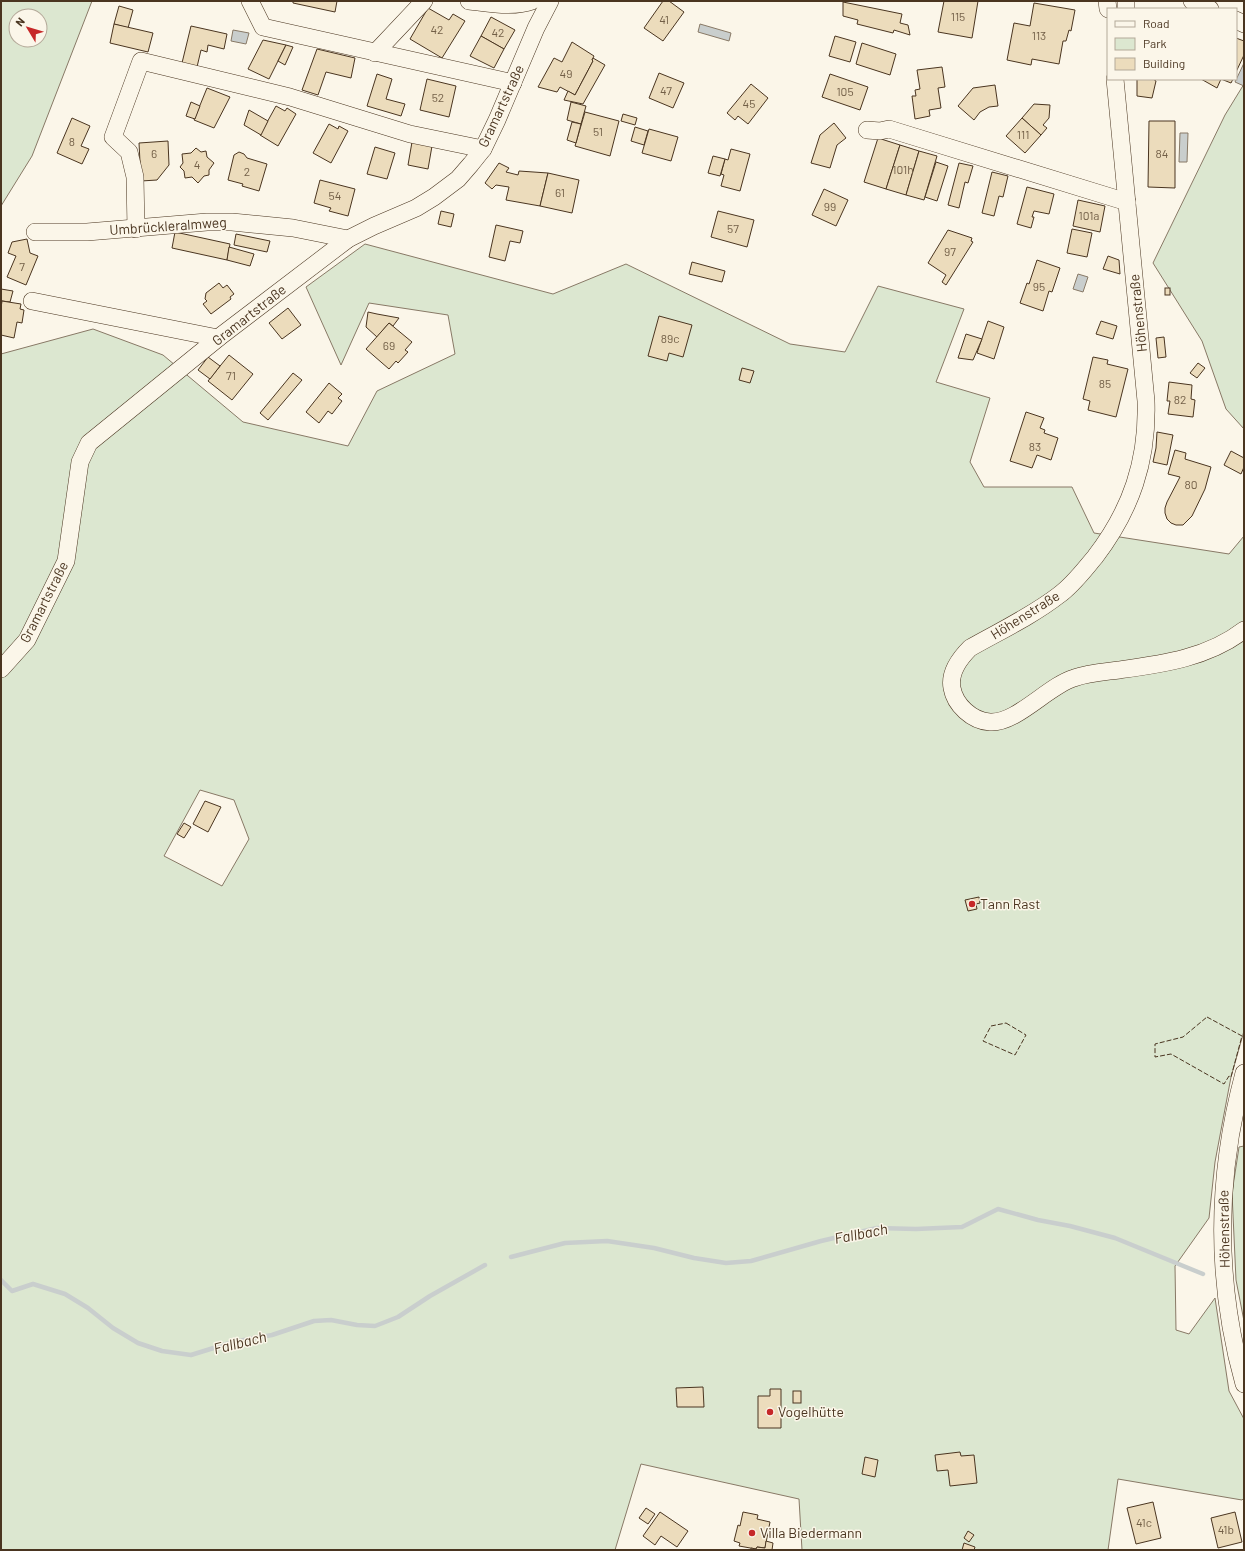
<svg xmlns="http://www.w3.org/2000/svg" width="1245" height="1551" font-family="Barlow,sans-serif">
	<rect width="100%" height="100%" fill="#fbf6e9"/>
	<g fill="#dce7d0" stroke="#887966" fill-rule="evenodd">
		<path d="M1,1H92L32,156L1,206ZM16,16H40V40H16Z"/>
		<polygon points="1244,84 1244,429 1226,409 1202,341 1153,263 1225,115"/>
		<path d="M365,244L553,294L626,264L790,344L845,352L878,286L964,309L936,382L990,398L970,462L984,487H1072L1094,533L1229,554L1244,536V1031L1231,1077L1215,1162L1209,1218L1175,1266L1176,1330L1189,1334L1215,1298L1229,1391L1244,1419V1498L1242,1500L1118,1479L1108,1550H802L799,1499L641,1464L615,1550H1V354L93,329L163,355L243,422L348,446L377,391L455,354L448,315L369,303L341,365L306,287ZM200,790L234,800L249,839L222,886L164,856Z"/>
		<polygon points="1244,1146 1244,1321 1236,1280 1232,1193 1239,1147"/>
	</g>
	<g fill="#c9cecd" stroke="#887966">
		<polygon points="700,24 731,33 729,41 698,32"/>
		<polygon points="233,30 249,33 246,44 231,41"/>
		<polygon points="1244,63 1244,86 1235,82"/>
		<polygon points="1180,133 1188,133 1187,162 1179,162"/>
		<polygon points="1078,274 1088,277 1083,292 1073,289"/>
	</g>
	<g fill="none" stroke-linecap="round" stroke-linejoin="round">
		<g stroke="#c9cecd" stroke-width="4.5">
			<polyline points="511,1257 565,1243 607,1241 654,1248 694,1258 726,1263 751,1261 821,1241 877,1228 916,1229 962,1227 998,1209 1038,1220 1070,1226 1115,1238 1203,1274"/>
			<polyline points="1,1280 12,1291 33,1284 65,1294 88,1308 113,1328 138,1343 162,1351 191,1355 233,1342 272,1335 314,1321 331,1320 357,1325 375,1326 398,1317 430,1296 485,1265"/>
		</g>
	</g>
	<g fill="#ecdcbc" stroke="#4a3520">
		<polygon points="293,1 337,1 335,12 293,3"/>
		<polygon points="663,1 669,1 684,12 663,41 644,28"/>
		<polygon points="944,1 978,1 972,38 938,32"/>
		<polygon points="843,2 902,14 900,23 908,25 910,35 894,30 893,33 857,24 858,20 843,16"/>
		<polygon points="1034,3 1075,10 1071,31 1069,30 1066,41 1063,41 1059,64 1032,59 1031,65 1007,60 1014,23 1030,26"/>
		<polygon points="119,6 133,10 128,28 114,24"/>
		<polygon points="428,8 449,20 453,14 465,21 442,58 410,39"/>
		<polygon points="491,17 515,30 504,49 481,36"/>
		<polygon points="114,24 153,33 148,52 110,43"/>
		<polygon points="191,26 227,34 224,49 208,45 207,52 201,50 197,67 182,63"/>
		<polygon points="481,36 504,49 494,68 470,56"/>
		<polygon points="835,36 856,42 850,62 829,56"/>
		<polygon points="1236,38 1244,41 1244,55 1236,72"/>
		<polygon points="263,40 286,45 269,79 248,69"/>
		<polygon points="572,42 594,56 592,60 593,61 575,95 560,87 557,92 538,87 554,58 562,62"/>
		<polygon points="862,43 896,54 890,75 856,64"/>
		<polygon points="286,45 293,47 285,65 278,61"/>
		<polygon points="317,49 355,58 351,78 326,72 318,95 302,90"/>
		<polygon points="593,58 605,65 583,104 564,100 568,91 575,95 593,61 592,60"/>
		<polygon points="942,67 945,87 938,88 941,108 929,110 930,116 915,119 912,96 916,96 915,90 920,89 917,70"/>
		<polygon points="659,73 684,83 673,108 649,98"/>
		<polygon points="377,74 392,79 386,99 405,104 401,116 367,106"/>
		<polygon points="830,74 868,87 860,110 822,97"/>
		<polygon points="427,79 456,86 449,117 420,110"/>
		<polygon points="1137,79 1153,79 1156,81 1152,98 1137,96"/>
		<polygon points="1201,79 1221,79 1217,88"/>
		<polygon points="1221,79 1233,79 1231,83"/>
		<polygon points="751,84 768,98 748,124 738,116 735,120 727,113"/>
		<polygon points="995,85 998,106 989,107 980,112 974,120 958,106 973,88"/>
		<polygon points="207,88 230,97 214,128 194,120"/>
		<polygon points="191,102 200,106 195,119 186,116"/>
		<polygon points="571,102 586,106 581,124 567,120"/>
		<polygon points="1034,104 1050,105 1049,118 1043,125 1047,128 1041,135 1022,118"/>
		<polygon points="276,106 285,111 287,108 296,114 278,146 260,135"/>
		<polygon points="249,110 268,121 261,135 244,125"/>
		<polygon points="585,112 619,121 610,156 575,146"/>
		<polygon points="623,114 637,118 635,125 621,121"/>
		<polygon points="72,118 90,126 81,146 89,149 82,164 57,153"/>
		<polygon points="1022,118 1041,135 1025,153 1006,136"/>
		<polygon points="1149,121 1175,121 1175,188 1148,187"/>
		<polygon points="572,122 581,124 576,143 567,140"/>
		<polygon points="834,123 846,138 837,145 830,168 811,163 820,135"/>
		<polygon points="329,124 338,129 339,126 348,131 331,163 313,153"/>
		<polygon points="635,127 648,131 644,145 631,141"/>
		<polygon points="649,129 678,137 671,161 642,153"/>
		<polygon points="878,138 900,145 886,189 864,182"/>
		<polygon points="168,141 169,165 157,180 141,181 139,143"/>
		<polygon points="412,142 432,146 428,169 408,165"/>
		<polygon points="900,145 919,151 906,195 886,189"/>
		<polygon points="375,147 395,153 387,179 367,174"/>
		<polygon points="196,148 201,152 206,151 207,157 214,163 209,170 209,175 204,176 198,183 192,177 185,178 184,171 180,167 183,163 182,154 191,153"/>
		<polygon points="731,149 750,154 740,191 721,186 724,175 721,174 725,159 728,160"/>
		<polygon points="919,151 937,156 924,200 906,195"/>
		<polygon points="239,152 244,154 247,158 267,164 259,191 242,186 243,184 228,180 234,155"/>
		<polygon points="713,156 725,159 720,176 708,173"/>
		<polygon points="936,162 948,166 937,201 925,197"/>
		<polygon points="499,163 509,168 506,172 518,175 519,171 548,173 540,206 506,200 509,187 496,185 492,189 485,183"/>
		<polygon points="959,163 973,166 968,183 965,182 959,208 948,205"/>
		<polygon points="992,172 1008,176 1003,197 999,196 994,216 982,213"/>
		<polygon points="548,173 579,180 572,213 540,206"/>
		<polygon points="320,180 355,189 348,216 329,211 331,208 314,203"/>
		<polygon points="1027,187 1054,194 1049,214 1034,211 1032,217 1034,217 1031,228 1017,224"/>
		<polygon points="824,189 848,200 836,226 812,215"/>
		<polygon points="1078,200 1105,206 1100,232 1073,226"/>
		<polygon points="441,211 454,214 451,227 438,224"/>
		<polygon points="718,211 754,220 747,247 711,237"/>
		<polygon points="496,225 523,231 520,243 510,241 505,261 489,257"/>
		<polygon points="1072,229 1092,233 1087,257 1067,253"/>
		<polygon points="948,230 972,238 971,241 973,242 946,285 942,282 946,275 928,263"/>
		<polygon points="175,232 230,244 227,260 172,248"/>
		<polygon points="236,234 270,241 267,252 234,245"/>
		<polygon points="27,239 30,253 38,256 26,285 7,277 16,256 8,253 12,242"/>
		<polygon points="229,247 254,254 250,266 227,260"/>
		<polygon points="1108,256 1119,260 1120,274 1103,269"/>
		<polygon points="1037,260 1060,268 1052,292 1049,291 1043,311 1020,303 1027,283 1029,284"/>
		<polygon points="692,262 725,271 722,282 689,274"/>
		<polygon points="219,283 223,288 227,285 234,294 230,297 231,299 211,314 203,304 207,301 205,299 206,293"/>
		<rect x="1165" y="288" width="5" height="7"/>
		<polygon points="1,289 13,291 10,302 2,301 1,308"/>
		<polygon points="2,301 21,304 20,309 24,310 22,323 17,322 14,338 1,335 1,308"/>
		<polygon points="288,308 301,325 282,339 269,323"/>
		<polygon points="368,312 377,314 399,318 393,326 389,323 377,337 366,327"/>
		<polygon points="659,316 692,325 683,357 669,353 667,361 648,356"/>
		<polygon points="988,321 1004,327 994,359 977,353"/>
		<polygon points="1101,321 1117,326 1113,339 1096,334"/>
		<polygon points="389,323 412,342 405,350 408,352 398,363 396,361 389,369 366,349"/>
		<polygon points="966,334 982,339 973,360 958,358"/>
		<polygon points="1164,337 1166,357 1158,358 1156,338"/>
		<polygon points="229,355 253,374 232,400 208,381"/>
		<polygon points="208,357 220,366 210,379 198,370"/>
		<polygon points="1093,357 1108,360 1107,364 1128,369 1116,417 1088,410 1090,401 1083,399"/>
		<polygon points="1198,363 1205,368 1197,378 1190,373"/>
		<polygon points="742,368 754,371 750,383 739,380"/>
		<polygon points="293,373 302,380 268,420 260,413"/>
		<polygon points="1169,382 1192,385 1191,399 1195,400 1193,417 1168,414 1170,401 1167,401"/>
		<polygon points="329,383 342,394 338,398 342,401 332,414 328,411 319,423 306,412"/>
		<polygon points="1026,412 1044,418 1040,428 1045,430 1044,433 1058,438 1051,460 1037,455 1032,468 1010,461"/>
		<polygon points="1157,432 1173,435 1167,465 1153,462 1156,448"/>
		<polygon points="1175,450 1186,453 1185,459 1211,467 1205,489 1192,516 1183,525 1176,525 1171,523 1167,519 1165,513 1165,508 1167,502 1180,477 1168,474"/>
		<polygon points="1231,451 1244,458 1244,467 1241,474 1224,465"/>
		<polygon points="205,801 221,807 208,832 193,824"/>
		<polygon points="184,823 191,827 184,838 177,834"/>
		<polygon points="979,897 980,903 976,904 977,909 968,911 965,900"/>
		<polygon points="703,1387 704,1407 677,1407 676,1388"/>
		<polygon points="770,1389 781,1389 781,1428 758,1428 758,1396 770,1396"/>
		<rect x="793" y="1391" width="8" height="12"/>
		<polygon points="960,1452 961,1456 974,1455 977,1483 950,1486 948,1470 937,1471 935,1455"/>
		<polygon points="865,1457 878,1460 875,1477 862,1474"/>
		<polygon points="1153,1502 1161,1538 1136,1544 1127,1508"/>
		<polygon points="646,1508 655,1514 648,1524 639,1518"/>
		<polygon points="660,1512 688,1531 677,1547 661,1536 655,1545 643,1536"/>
		<polygon points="743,1512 758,1515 757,1519 770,1522 765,1548 757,1547 756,1549 739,1546 740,1543 734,1541 738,1525 740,1526"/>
		<polygon points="1235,1512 1242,1542 1218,1548 1211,1518"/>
		<polygon points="968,1531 974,1535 969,1542 964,1538"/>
		<polygon points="766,1541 773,1543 772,1550 751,1550 751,1548 756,1549 757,1547 765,1548"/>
		<polygon points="964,1543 975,1547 974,1550 962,1550"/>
	</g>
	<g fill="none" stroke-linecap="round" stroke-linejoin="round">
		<g stroke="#4a3520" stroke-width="18">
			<g id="minor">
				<polyline points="250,1 263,27 513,83"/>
				<path d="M469,1C489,3 513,8 532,1"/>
				<polyline points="1107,1 1108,9"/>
				<polyline points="1192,1 1210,9"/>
				<polyline points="1126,9 1126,1"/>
				<polyline points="1236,20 1244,24"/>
				<polyline points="375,53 424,1"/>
				<path d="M1115,79L1146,401C1148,461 1131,510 1095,557C1084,570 1073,585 1059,595C1032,616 1000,631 970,648C960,658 949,672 952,688C955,705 972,721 990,722C1016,724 1048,686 1074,678C1088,673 1104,672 1119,670C1162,664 1208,658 1244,630"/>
				<polyline points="867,130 880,131 889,129 1127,202"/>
				<polyline points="136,229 135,177 129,152 113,137 141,61 290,97 410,134 483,149"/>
				<polyline points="35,232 87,232 207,222 232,222 293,228 348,239"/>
				<polyline points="32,301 218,338"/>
				<polyline points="1,669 27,640 66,561 80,462 89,443 222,335 348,239 374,226 416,208 434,197 458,179 471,164 483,149 497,120 536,28 550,1"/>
				<path d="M1244,1073C1216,1177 1215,1281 1244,1384"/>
			</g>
		</g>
		<use href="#minor" stroke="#fbf6e9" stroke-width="17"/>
		<g stroke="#4a3520" stroke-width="1" stroke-dasharray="5 2" stroke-linecap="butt">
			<polygon points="1207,1017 1242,1036 1231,1077 1229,1076 1224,1084 1171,1054 1155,1057 1155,1044 1183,1037"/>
			<polygon points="1006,1023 1026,1035 1015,1055 983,1041 991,1026"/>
		</g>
	</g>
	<g fill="#c62828" stroke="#fbf6e9" stroke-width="1.5">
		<circle cx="972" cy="904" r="4"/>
		<circle cx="770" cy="1412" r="4"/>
		<circle cx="752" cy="1533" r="4"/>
	</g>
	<g text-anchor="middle" stroke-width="3" stroke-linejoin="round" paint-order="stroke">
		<g font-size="12" fill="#725f47">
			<text x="958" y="21">115</text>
			<text x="664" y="24">41</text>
			<text x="437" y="34">42</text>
			<text x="498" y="37">42</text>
			<text x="1039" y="40">113</text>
			<text x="566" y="78">49</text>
			<text x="666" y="95">47</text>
			<text x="845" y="96">105</text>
			<text x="438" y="102">52</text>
			<text x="749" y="108">45</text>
			<text x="598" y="136">51</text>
			<text x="1023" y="139">111</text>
			<text x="72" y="146">8</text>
			<text x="154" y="158">6</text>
			<text x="1162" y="158">84</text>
			<text x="197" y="169">4</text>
			<text x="903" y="174">101h</text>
			<text x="247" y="176">2</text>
			<text x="560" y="197">61</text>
			<text x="335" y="200">54</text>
			<text x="830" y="211">99</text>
			<text x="1089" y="220">101a</text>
			<text x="733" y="233">57</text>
			<text x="950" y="256">97</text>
			<text x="22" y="271">7</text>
			<text x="1039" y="291">95</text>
			<text x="670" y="343">89c</text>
			<text x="389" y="350">69</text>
			<text x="231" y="380">71</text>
			<text x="1105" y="388">85</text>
			<text x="1180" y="404">82</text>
			<text x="1035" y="451">83</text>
			<text x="1191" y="489">80</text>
			<text x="1144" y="1527">41c</text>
			<text x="1226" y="1534">41b</text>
		</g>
		<g font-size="14" fill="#4a3520" stroke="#fbf6e9">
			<text transform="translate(501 106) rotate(-65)" y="5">Gramartstraße</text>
			<text transform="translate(168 226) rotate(-4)" y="5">Umbrückleralmweg</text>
			<text transform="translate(1138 313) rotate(-96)" y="5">Höhenstraße</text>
			<text transform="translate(249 315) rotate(-38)" y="5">Gramartstraße</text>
			<text transform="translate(44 602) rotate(-63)" y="5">Gramartstraße</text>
			<text transform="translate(1025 615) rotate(-32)" y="5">Höhenstraße</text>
			<text transform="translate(1224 1229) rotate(-91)" y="5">Höhenstraße</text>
		</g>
		<g font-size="14" fill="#4a3520" stroke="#fbf6e9" text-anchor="start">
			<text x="980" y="909">Tann Rast</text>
			<text x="778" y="1417">Vogelhütte</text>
			<text x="760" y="1538">Villa Biedermann</text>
		</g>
		<g font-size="15" font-style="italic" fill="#4a3520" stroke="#fbf6e9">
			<text transform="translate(861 1234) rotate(-11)" y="5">Fallbach</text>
			<text transform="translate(240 1343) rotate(-14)" y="5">Fallbach</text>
		</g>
	</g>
	<rect width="1245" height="1551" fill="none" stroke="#4a3520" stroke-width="4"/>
	<rect x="1107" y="8" width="130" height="72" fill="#fbf6e9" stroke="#b4a999"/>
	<rect x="1115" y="21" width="20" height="6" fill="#fbf6e9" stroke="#b4a999"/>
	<text x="1143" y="28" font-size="12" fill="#4a3520">Road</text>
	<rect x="1115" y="38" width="20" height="12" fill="#dce7d0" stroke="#b4a999"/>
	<text x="1143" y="48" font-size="12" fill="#4a3520">Park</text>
	<rect x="1115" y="58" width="20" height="12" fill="#ecdcbc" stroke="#b4a999"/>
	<text x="1143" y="68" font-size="12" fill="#4a3520">Building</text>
	<g transform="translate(28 28) rotate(308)"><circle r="19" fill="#fbf6e9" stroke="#b4a999"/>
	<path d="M0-3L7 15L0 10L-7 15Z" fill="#c62828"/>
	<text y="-6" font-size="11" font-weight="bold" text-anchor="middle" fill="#4a3520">N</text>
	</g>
</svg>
